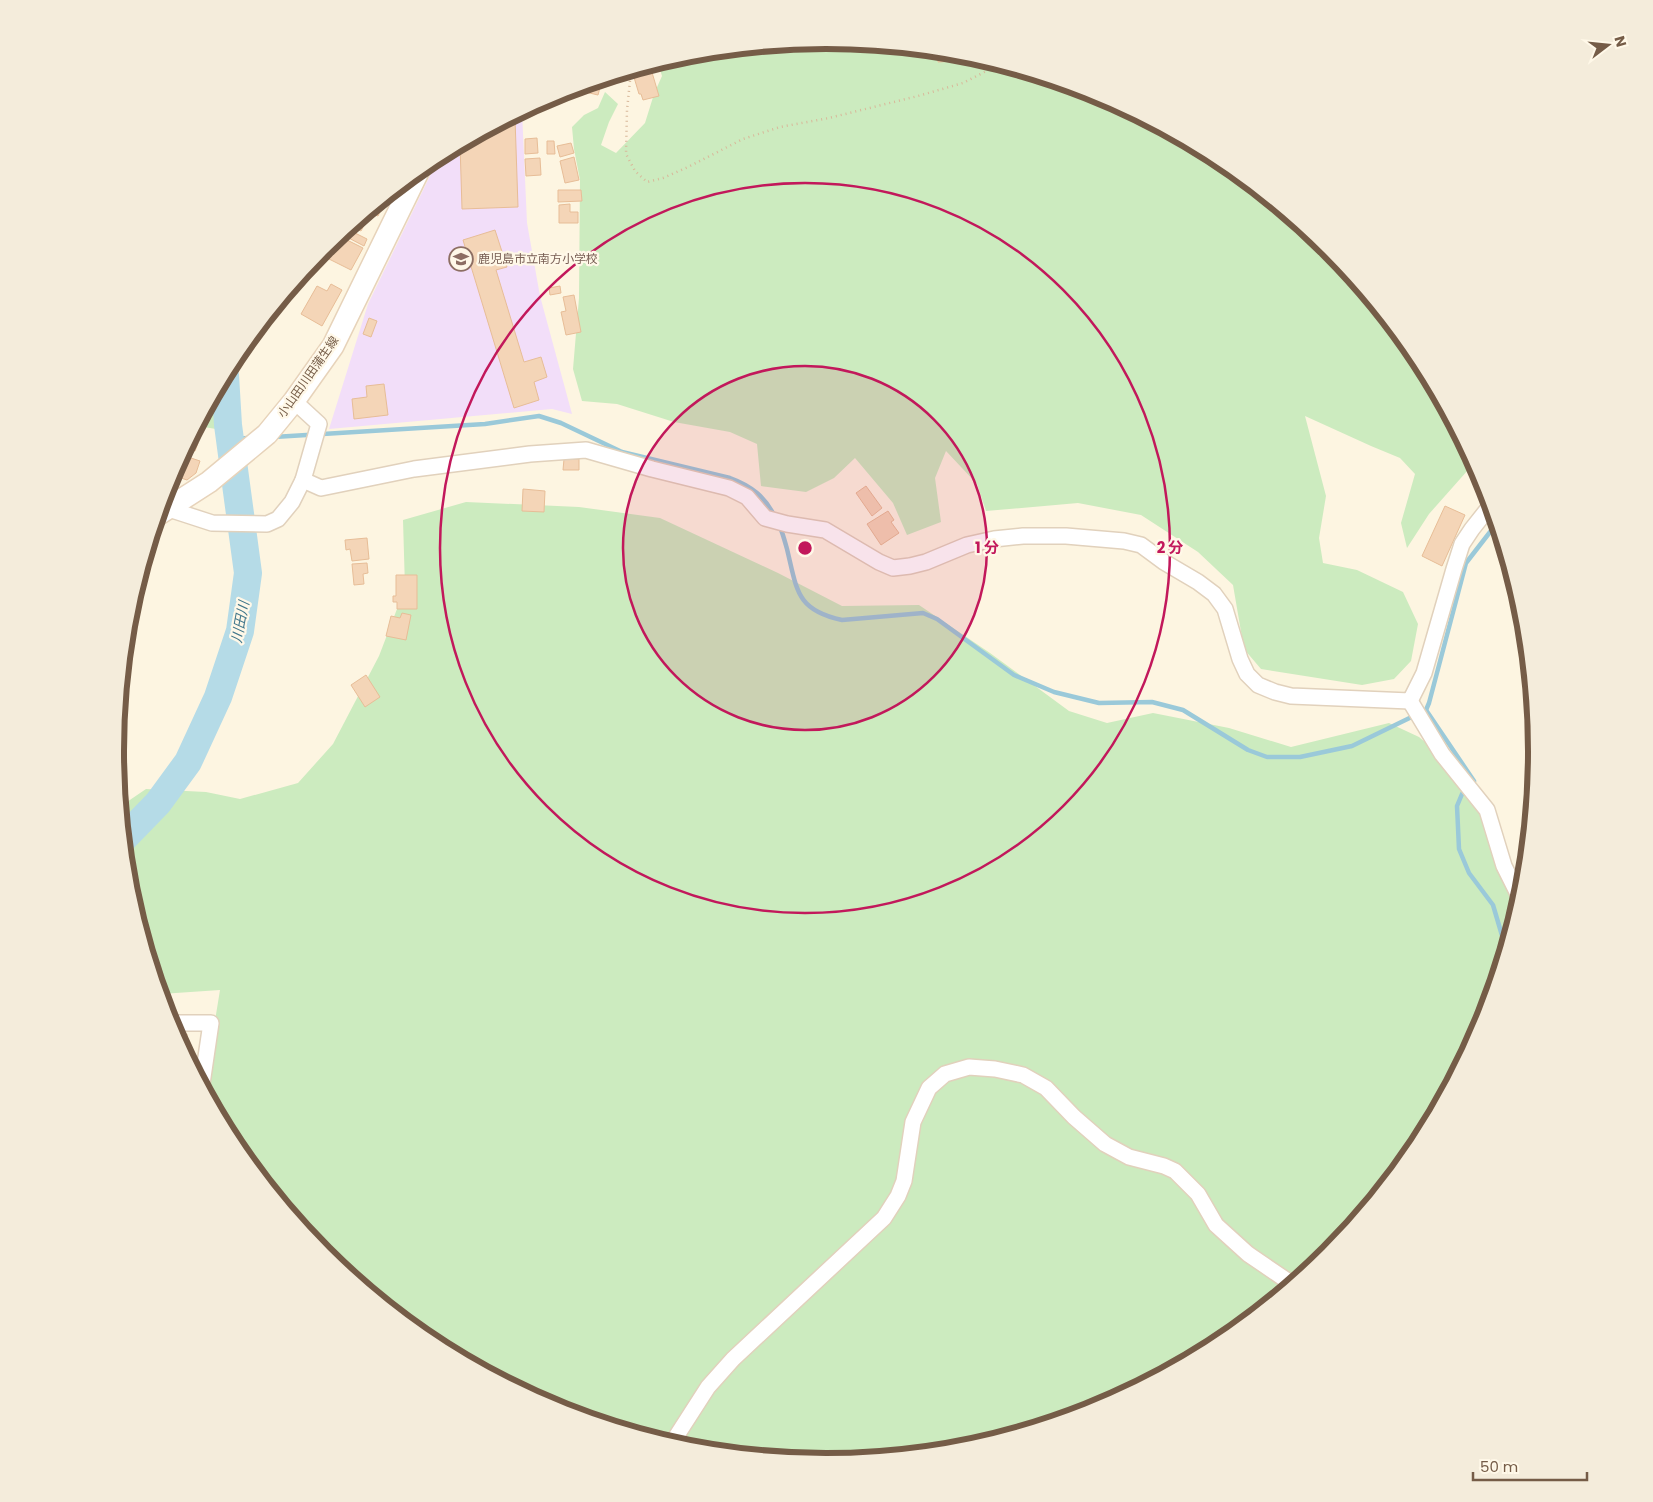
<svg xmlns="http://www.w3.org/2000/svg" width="1653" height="1502" font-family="Poppins,'Noto Sans JP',sans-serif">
	<rect width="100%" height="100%" fill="#fdf5e1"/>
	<polygon fill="#f2def9" points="522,111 527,223 540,296 572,414 552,409 329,429 368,304 440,155"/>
	<g fill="#ccebbf">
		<polygon points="827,40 965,54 1099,94 1222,160 1329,248 1418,356 1461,436 1468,470 1429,514 1407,548 1401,523 1415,474 1400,458 1371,446 1305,416 1326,496 1319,538 1323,563 1357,570 1403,592 1418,624 1411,661 1394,679 1362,685 1261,669 1244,649 1233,585 1198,552 1141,515 1078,503 986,511 977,484 946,451 935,478 941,522 907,535 893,503 855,458 834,478 806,492 761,486 757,444 730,432 674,422 617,404 582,401 573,369 579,298 580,180 574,149 572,127 584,115 598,108 605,92 618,104 609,122 601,145 616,153 645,123 654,94 662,76 658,63 688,54"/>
		<polygon points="212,400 220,412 216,429 198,426"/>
		<polygon points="466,502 579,507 660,518 778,573 842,606 919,605 990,653 1069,711 1107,723 1153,713 1229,728 1291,747 1389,723 1419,737 1473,783 1518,908 1483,1023 1418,1146 1329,1254 1221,1342 1098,1408 965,1448 826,1462 688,1448 554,1408 431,1342 324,1254 235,1146 204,1088 220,990 161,994 129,889 121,806 146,789 206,792 240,799 298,783 333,744 379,656 405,588 403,520"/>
	</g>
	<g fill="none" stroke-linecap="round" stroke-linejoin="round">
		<g stroke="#9ac9d9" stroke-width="4.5">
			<path d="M274,437L485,424L539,416L561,423L622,452L730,478C752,486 765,497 775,517"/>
			<polyline points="230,439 249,438"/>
			<path d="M780,527C783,534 785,542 787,549C797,590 796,610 842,620L923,613L937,619L1014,675L1054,692L1099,703L1152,702L1183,710L1248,750L1267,757H1300L1352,746L1426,710L1474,781"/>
			<polyline points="1426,710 1429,703 1466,563 1497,523"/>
			<polyline points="1462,794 1457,806 1459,849 1469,873 1493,905 1506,949"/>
		</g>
		<polyline stroke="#b5dbe7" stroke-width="28" points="124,838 158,803 188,762 218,697 240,631 248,573 228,425 225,375"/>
	</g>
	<g fill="#f4d5b7" stroke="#e7bd97">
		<polygon points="932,50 956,53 956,61 938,62 938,53 932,53"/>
		<polygon points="651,69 659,96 643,100 641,94 639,94 633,74"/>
		<polygon points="602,80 598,95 581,91 582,86"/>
		<polygon points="510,118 515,118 518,207 462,209 460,144"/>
		<polygon points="537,138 538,153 525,154 525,139"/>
		<polygon points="547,141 554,141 555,154 547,154"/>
		<polygon points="571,143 574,153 560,157 557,146"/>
		<polygon points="574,157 579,180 565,183 560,161"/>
		<polygon points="540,158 541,175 526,176 525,159"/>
		<polygon points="558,190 581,190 582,201 558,202"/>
		<polygon points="388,195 378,216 368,212"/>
		<polygon points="570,204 570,212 578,212 578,223 559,223 559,205"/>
		<polygon points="362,217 367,219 361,231 351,226"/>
		<polygon points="347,229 367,239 364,246 341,234"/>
		<polygon points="495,230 507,267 496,270 524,362 541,357 547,377 534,382 539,400 514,408 463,240"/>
		<polygon points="339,236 363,248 351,270 319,254"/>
		<polygon points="331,284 342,290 322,326 301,314 317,286 327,291"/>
		<polygon points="560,286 561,293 550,295 549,288"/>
		<polygon points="574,295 581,332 566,335 561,312 566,311 563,297"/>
		<polygon points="369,318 377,321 371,337 363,334"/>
		<polygon points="384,384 388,415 354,419 352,399 367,397 366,386"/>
		<polygon points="192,437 193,437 192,441 198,443 195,451 186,448"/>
		<polygon points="182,455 200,461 196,473 187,480 172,475"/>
		<polygon points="564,459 579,459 579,470 563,470"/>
		<polygon points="866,486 882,508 872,516 856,493"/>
		<polygon points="523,489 545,491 544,512 522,511"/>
		<polygon points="1445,506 1465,515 1442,566 1422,556"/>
		<polygon points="888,511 894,520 891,522 899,533 881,545 867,524"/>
		<polygon points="367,538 369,559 352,561 350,549 346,550 345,540"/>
		<polygon points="367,563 368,573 363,574 364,584 354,585 352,564"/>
		<polygon points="396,575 417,575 417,609 397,609 397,602 393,602 393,596 396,596"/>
		<polygon points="402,613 411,615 406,640 386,636 391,616 400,618"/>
		<polygon points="366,675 380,697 365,707 351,685"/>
		<polygon points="175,1034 187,1034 187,1050 184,1050"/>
	</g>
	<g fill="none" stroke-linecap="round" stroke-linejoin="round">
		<g stroke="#e1d1bc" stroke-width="18">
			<g id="minor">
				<polyline points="294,401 319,424 303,480 321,488 414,469 530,454 586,450 652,469 729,488 747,497 765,518 787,524 825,530 879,562 893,568 910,566 926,562 967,545 994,539 1023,536 1066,536 1124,541 1141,545 1164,562 1198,582 1214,594 1225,609 1240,659 1247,674 1258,685 1275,692 1291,696 1410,701 1424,673 1454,569 1462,544 1472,529 1491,505"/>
				<polyline points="169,509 212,523 267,524 278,519 292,502 303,480"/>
				<polyline points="1410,701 1442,754 1487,810 1504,866 1521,900"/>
				<polyline points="170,1023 211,1023 202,1084"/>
				<polyline points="672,1443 708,1387 733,1359 884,1218 898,1196 904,1181 913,1122 929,1088 945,1074 969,1067 995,1069 1023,1075 1046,1088 1074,1117 1105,1144 1129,1157 1164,1166 1175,1171 1198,1194 1216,1225 1248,1254 1292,1284"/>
			</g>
		</g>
		<g stroke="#e7d3ba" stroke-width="24">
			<polyline id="secondary" points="159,514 209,482 267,434 294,401 333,346 419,170"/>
		</g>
		<g stroke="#d8b89a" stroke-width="2.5" stroke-dasharray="1 4" stroke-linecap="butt">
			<polyline points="687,54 729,53 765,46"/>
			<polyline points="631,71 627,110 626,154 635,171 647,182 663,178 688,167 743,139 780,127 829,118 918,96 963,83 1000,64"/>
		</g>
		<use href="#minor" stroke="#fff" stroke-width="15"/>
		<use href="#secondary" stroke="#fff" stroke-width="21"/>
	</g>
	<circle cx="805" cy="548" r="182" fill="#c2185b" fill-opacity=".12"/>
	<g fill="none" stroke="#c2185b" stroke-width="2.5">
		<circle cx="805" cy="548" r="182"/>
		<circle cx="805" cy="548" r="365"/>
	</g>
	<defs>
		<g id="school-ring" transform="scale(1.25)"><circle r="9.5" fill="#fff8e8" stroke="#8d6e63" stroke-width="1.5"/><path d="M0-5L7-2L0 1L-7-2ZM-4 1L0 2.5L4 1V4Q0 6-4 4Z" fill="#8d6e63"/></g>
	</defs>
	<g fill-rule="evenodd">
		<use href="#school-ring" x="461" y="259"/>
	</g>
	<g text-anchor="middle" stroke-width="4.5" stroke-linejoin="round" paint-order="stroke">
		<g font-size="12" fill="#785e54" stroke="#fff8e8" text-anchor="start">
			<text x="478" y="263">鹿児島市立南方小学校</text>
		</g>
		<g font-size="12" fill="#755c47" stroke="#fff8e8">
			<text transform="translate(308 377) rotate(-55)" y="4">小山田川田蒲生線</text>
		</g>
		<g font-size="14" font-style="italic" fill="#40768a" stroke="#fff8e8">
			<text transform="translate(240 622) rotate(-79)" y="5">川田川</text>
		</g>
	</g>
	<path d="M0 0H1653V1502H0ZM124 751a702 702 0 1 1 1404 0a702 702 0 1 1-1404 0Z" fill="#f4ecdb" fill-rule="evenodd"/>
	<path fill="none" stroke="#755c47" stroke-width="6" d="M124 751a702 702 0 1 1 1404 0a702 702 0 1 1-1404 0Z"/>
	<circle cx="805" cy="548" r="8" fill="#c2185b" stroke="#fff8e8" stroke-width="2.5"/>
	<g font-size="15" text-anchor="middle" font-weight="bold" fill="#c2185b" stroke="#fff8e8" stroke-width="4.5" stroke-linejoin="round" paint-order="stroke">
		<text x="987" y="553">1 分</text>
		<text x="1170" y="553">2 分</text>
	</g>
	<g transform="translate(1608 45) rotate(74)" stroke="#fff8e8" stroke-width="4" paint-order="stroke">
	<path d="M0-4L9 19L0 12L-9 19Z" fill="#755c47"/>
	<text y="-8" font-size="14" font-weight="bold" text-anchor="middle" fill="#755c47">N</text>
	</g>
	<path d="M1473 1472v8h114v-8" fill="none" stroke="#755c47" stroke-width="2.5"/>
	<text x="1480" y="1472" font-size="15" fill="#755c47" stroke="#fff8e8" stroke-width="4" paint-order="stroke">50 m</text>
</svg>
